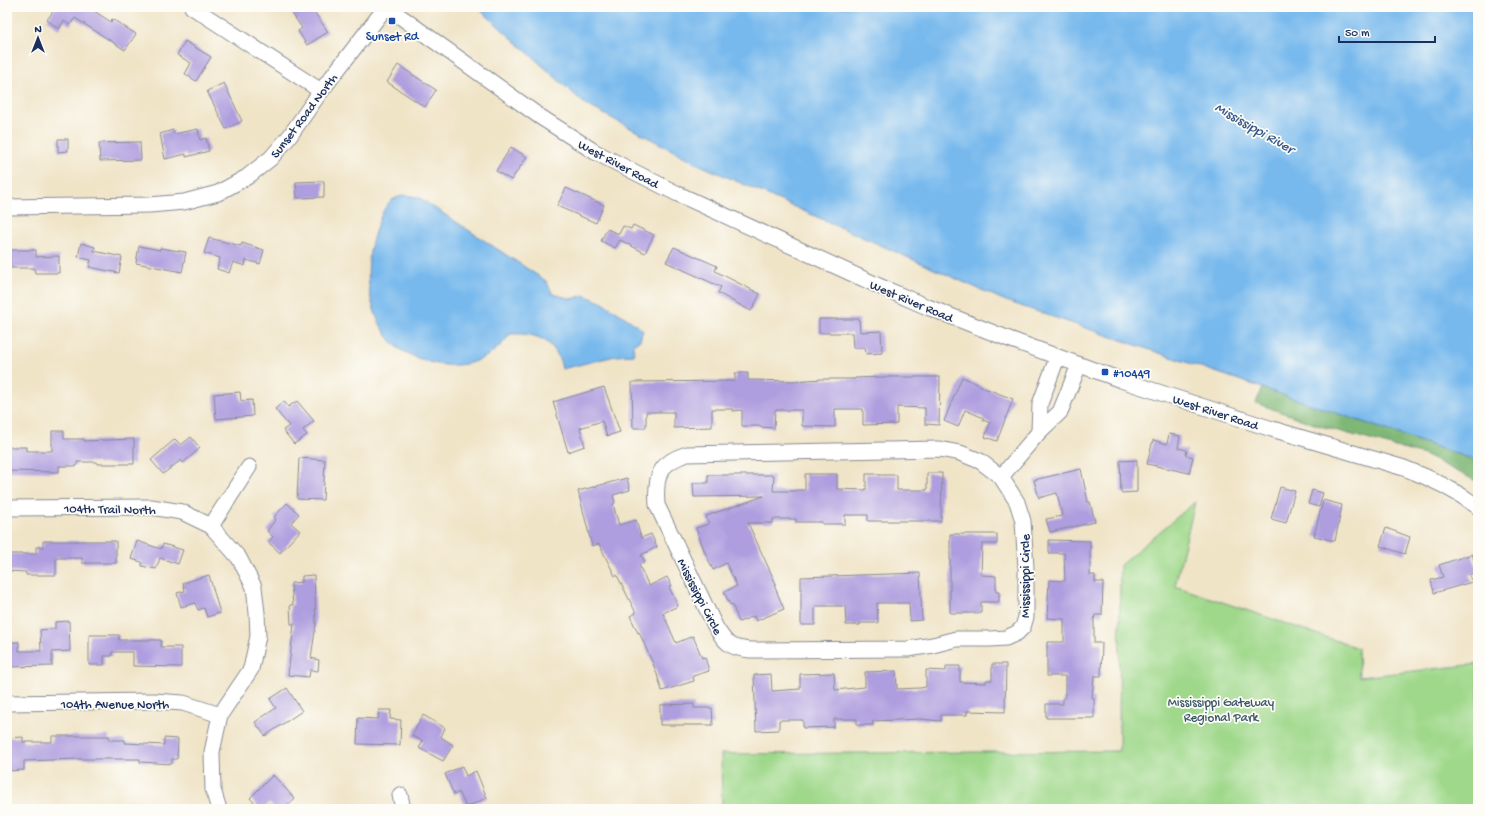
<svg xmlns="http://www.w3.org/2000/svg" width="1485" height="816" font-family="'Gochi Hand',sans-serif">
	<rect width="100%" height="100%" fill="#fdfcf7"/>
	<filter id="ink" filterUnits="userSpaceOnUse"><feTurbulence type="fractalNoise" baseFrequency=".025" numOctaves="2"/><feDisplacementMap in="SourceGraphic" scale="8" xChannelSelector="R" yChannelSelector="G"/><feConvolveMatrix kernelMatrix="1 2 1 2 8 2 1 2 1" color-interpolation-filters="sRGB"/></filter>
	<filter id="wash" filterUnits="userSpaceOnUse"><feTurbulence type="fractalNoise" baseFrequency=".012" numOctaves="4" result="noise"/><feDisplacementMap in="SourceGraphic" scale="16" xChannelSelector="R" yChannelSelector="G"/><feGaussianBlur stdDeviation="0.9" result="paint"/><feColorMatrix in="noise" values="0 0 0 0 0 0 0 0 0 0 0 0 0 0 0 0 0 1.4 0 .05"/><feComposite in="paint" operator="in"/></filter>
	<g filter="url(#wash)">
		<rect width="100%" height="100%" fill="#f0e4c7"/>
		<polygon fill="#9fd88a" stroke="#5d8474" points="1195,502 1175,586 1358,648 1359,677 1478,664 1478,809 722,809 721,754 1119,751 1120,565"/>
		<polygon fill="#7fb876" stroke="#4d746a" points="1262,388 1478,461 1478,482 1424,455 1317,425 1256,403"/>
		<g fill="#78b9ed" stroke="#4a74a6">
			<polygon points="477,7 1478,7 1478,461 1006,301 700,165 585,104"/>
			<path d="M403,195L418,197L546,281L553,294L572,299L584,295L603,303L625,317L643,330L640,340L633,345L634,355L615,356L562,369C561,365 560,358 557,354C547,336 529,333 510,334C487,367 449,373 413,356C408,353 401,351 397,347C367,318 362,270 375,232C378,223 384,205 392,200C395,198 400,197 403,195Z"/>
		</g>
		<g id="blocks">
			<g fill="#af9edf">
				<polygon points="56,7 88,7 111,22 112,19 136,34 125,50 75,18 70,25 64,21 59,29 47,20"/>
				<polygon points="299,7 311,7 328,32 307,45 298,31 302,28 291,12"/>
				<polygon points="185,41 211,57 196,81 185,74 191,63 177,55"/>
				<polygon points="398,65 436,90 425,107 387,82"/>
				<polygon points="224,83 242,121 226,129 207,91"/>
				<polygon points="198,129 200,140 206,138 209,151 186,157 186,154 165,159 160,134 173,130 174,134"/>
				<polygon points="58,139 68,139 68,151 58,152"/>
				<polygon points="140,142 141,160 100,161 99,143"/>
				<polygon points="511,147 527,157 511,180 496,171"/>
				<polygon points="324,181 324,197 297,198 296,182"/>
				<polygon points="566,188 604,205 596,223 557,206"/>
				<polygon points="633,225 654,235 645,253 620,240 615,248 601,241 607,229 619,234 623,226 631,229"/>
				<polygon points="209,238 241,246 242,243 264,250 260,264 246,260 245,266 233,262 229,273 217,269 220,258 204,253"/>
				<polygon points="81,243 95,247 94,251 122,257 119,273 89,267 91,260 78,257"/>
				<polygon points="139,246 160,250 160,248 186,252 182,272 136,263"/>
				<polygon points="674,247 717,266 715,271 760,294 751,311 718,293 721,287 666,262"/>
				<polygon points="10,250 36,250 36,257 59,256 59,273 35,273 34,268 10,268"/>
				<polygon points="819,319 859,319 860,332 881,331 882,353 866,354 865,348 853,348 852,333 819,333"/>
				<polygon points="735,373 748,373 748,380 794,381 822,379 855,379 855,378 884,377 940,377 939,425 925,424 925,408 897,407 897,424 863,425 863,409 835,409 835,427 802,426 802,410 775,410 774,428 760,427 760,426 742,426 742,410 733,411 733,409 712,409 712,427 674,428 674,412 646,412 646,428 633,428 632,382 735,381"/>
				<polygon points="962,377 982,386 982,387 1013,399 997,441 985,437 990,423 983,420 984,418 965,410 958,427 944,421"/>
				<polygon points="604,387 620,432 607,436 602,421 580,428 585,446 568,452 553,402"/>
				<polygon points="240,392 241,401 252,400 253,416 216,419 214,394"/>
				<polygon points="284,401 288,407 297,401 314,421 303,430 307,435 294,444 283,430 289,426 275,409"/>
				<polygon points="52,431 64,431 64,439 84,439 84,441 134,439 134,464 97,464 97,462 77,462 77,466 59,466 59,472 7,471 7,447 26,447 26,451 52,451"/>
				<polygon points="1169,434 1180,436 1178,448 1187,450 1186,455 1193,457 1189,473 1147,464 1153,440 1167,444"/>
				<polygon points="191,437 200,448 183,463 181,460 163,474 151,460 175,439 181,445"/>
				<polygon points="299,458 325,460 323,500 297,499"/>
				<polygon points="1137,460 1137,492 1121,493 1120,461"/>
				<polygon points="1081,469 1088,502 1090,502 1095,522 1050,532 1046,519 1062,516 1057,493 1039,498 1034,480"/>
				<polygon points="927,473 942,473 941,521 868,521 868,515 845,515 845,524 822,524 822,522 796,522 796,519 773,519 773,523 748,523 776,584 774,585 784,609 756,621 754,616 739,622 732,604 730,605 724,592 737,586 726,563 713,570 704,550 696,528 709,524 706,516 764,496 694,497 693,483 708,483 708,475 774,475 773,491 796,491 796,490 805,490 805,474 837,474 837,489 866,490 866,474 879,474 879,475 897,475 897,490 927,490"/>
				<polygon points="627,478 630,490 613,495 615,503 613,504 619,525 636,520 641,538 651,534 657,547 641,555 645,562 639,565 649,586 667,577 672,586 669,587 678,606 663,613 676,643 693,636 702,658 705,657 709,671 693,676 694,681 662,691 656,671 639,632 638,633 630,616 636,613 617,575 615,576 599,544 592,546 578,491"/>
				<polygon points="1280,487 1295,491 1286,523 1271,519"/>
				<polygon points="1312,490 1323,493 1319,507 1308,504"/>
				<polygon points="1323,500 1342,505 1335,541 1314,536"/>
				<polygon points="287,503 299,514 291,523 300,531 280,553 268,542 273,537 267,531 276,519 274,517"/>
				<polygon points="1386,528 1410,537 1405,554 1380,546"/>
				<polygon points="950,534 997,534 997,544 982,544 981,575 996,576 996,592 999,592 999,602 981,602 981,613 950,613"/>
				<polygon points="1049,540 1090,541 1090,575 1095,575 1095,582 1103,582 1102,615 1095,615 1094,619 1094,643 1102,643 1101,676 1094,676 1092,698 1094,698 1094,718 1046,718 1046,704 1063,704 1063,698 1065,698 1065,676 1047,676 1047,642 1064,642 1064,619 1047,618 1049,580 1065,581 1064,553 1049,553"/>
				<polygon points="43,541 116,541 116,563 82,563 82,558 56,558 56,575 26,575 26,572 7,571 7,554 36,554 36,547 43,547"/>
				<polygon points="137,541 161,549 163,544 183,550 178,564 160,558 156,569 142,566 142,562 131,559"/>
				<polygon points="1472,554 1478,571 1469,575 1472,582 1434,593 1431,580 1443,577 1439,565"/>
				<polygon points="920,573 922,620 910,621 909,603 877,603 878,623 860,623 860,625 846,625 845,606 815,606 815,625 801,625 801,577"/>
				<polygon points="209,575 220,613 207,617 204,608 198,610 195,603 181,607 177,593 185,591 183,583"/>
				<polygon points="314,575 316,624 311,658 319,660 318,671 310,670 309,677 288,675 294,624 291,624 290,605 293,605 291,583 302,582 302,576"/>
				<polygon points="69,621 70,651 52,652 52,666 7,667 7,642 19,642 19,651 41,651 40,630 55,629 55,622"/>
				<polygon points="89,635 119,635 119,640 161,640 161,647 181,647 181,667 133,666 133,652 112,652 112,656 104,656 104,665 89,665"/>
				<polygon points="992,664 1006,664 1005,712 967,711 967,715 941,715 941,721 920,719 873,721 873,725 857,725 857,719 834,719 834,727 803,728 803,720 779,720 779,730 756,731 754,675 771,674 772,691 800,689 800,674 834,673 835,690 865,687 865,672 896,671 897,689 920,688 926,687 926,670 946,671 946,666 960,666 960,682 986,683 986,680 992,680"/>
				<polygon points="287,688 302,711 265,736 255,722 276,708 270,699"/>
				<polygon points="694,704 694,708 712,708 713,725 660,725 660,705"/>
				<polygon points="379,710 391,710 390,719 401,720 400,745 357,744 358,718 378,719"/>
				<polygon points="423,715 445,728 441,737 453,745 443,761 419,748 423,741 412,736"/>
				<polygon points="52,736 109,736 109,740 125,740 125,743 164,745 164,738 178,739 177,759 172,759 172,764 140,762 140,759 78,759 24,761 24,770 7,771 7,738 23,737 23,742 52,742"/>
				<polygon points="462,766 466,776 476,771 487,798 466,807 459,792 454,795 445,774"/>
				<polygon points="273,775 295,799 284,809 275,809 269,803 264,809 260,809 250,798"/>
			</g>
		</g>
	</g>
	<g filter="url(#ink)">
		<use href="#blocks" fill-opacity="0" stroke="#868a92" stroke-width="1"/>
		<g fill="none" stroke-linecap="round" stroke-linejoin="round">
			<g stroke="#868a92" stroke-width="17">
				<g id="minor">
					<polyline points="192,7 321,91"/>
					<path d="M387,7L539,116L595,152L678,194L879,286L925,306L1009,339L1121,380L1272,429L1404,468C1431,478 1455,490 1478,507"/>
					<polyline points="7,207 150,205 184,202 218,193 247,177 271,158 289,137 321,91 386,7"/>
					<polyline points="1039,432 1040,404 1057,358"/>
					<path d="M939,449L960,453L980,461L1001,477L1017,502L1023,521L1026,568V617L1023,627L1017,633L1006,638L990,639H956L933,645L908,649L750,650C730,648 725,643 715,626L657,505C655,477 658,463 687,454Z"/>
					<polyline points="1001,477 1039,432 1060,412 1079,365"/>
					<polyline points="7,508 151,507 182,512 211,526 239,558 254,587 257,613 258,636 251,669 220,715 212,752 213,790 219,809"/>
					<polyline points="211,526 249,467"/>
					<polyline points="7,703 154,701 183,703 220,715"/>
					<polyline points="400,795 403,809"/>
				</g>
			</g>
			<use href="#minor" stroke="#fff" stroke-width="15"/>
		</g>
	</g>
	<g fill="#1a4fb4" stroke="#fdfcf7" stroke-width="1.5">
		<rect x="388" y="17" width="8" height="8" rx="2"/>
		<rect x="1101" y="368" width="8" height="8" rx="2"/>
	</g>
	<g text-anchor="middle" stroke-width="3.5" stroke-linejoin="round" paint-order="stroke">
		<g font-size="13" fill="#164399" stroke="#fdfcf7">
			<text x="392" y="40">Sunset Rd</text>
			<text x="1113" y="377" text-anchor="start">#10449</text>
		</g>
		<g font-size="13" fill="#1b2f5e" stroke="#fdfcf7">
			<text transform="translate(303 115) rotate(-53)" y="5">Sunset Road North</text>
			<text transform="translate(619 163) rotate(28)" y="5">West River Road</text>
			<text transform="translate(912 300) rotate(23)" y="5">West River Road</text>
			<text transform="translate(1216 411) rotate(18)" y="5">West River Road</text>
			<text transform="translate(110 508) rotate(1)" y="5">104th Trail North</text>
			<text transform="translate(1024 576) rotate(-90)" y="5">Mississippi Circle</text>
			<text transform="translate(701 596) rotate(63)" y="5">Mississippi Circle</text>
			<text x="115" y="708">104th Avenue North</text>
		</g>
		<g font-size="13" fill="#3c5969" stroke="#fdfcf7">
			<text x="1221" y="706">Mississippi Gateway<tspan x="1221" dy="15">Regional Park</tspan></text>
		</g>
		<g font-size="14" font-style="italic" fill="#375889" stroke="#fdfcf7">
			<text transform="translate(1255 127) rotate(30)" y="5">Mississippi River</text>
		</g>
	</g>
	<rect width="1485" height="816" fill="none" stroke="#fdfcf7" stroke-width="24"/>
	<g transform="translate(38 38)" stroke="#fdfcf7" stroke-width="3" paint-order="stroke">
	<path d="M0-3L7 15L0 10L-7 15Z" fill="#1b2f5e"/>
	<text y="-6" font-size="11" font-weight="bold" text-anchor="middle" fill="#1b2f5e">N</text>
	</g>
	<path d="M1339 36v6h96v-6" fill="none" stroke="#1b2f5e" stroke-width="2"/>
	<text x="1345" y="36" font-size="12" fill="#1b2f5e" stroke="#fdfcf7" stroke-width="3" paint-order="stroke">50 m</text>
</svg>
